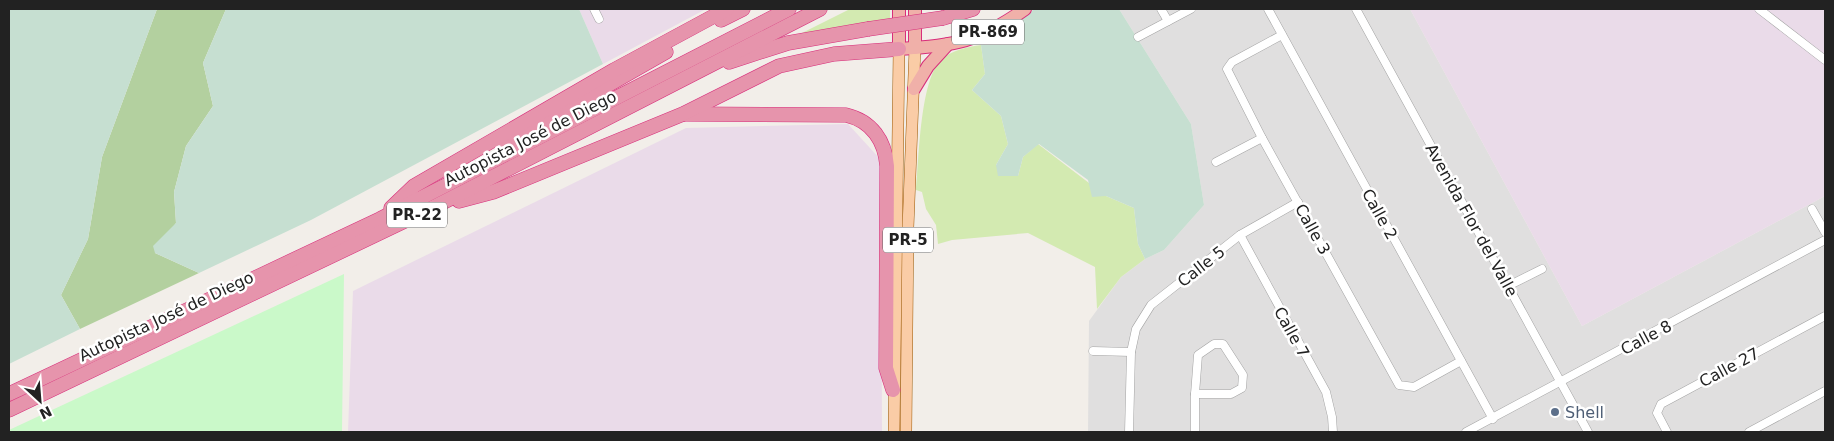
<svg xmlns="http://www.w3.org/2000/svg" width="1834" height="441" font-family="'DejaVu Sans',sans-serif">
	<rect width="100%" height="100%" fill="#f2eee9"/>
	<polygon fill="#e0dfdf" points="1119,9 1410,9 1582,326 1825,196 1825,432 1088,432 1089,321 1121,277 1145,259 1164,250 1204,205 1191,124"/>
	<g fill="#eadbe9">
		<polygon points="579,9 706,9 603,64"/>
		<polygon points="1410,9 1825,9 1825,196 1582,326"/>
		<polygon points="848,124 881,160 882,432 348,432 353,291 686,128"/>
	</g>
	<g fill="#d3eab1">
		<polygon points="850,9 890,9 890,20 798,35"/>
		<path d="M981,45L985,74L972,90L1001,116L1008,144L996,165L1018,176L1023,157L1038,144L1106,196L1134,208L1138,244L1145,259L1121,277L1097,309L1095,267L1028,233L952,240L938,244L936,225L926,209L922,192L916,190C919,159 920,80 941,60C951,50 968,47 981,45Z"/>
	</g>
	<polygon fill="#b3d09f" points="157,9 226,9 203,63 213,106 186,146 174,192 176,223 155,253 199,273 80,329 61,295 88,239 102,157"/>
	<g fill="#c6dfd1">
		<polygon points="9,9 157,9 102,157 88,239 61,295 80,329 9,364"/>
		<polygon points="226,9 579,9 603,64 311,220 199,273 155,253 153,246 176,223 174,192 186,146 213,106 203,63"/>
		<polygon points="1034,9 1119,9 1191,124 1204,205 1164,250 1145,259 1138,244 1134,208 1106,196 1092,197 1088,180 1039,144 1023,157 1018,176 998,176 996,165 1008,144 1001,116 972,90 985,74 981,45 1008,31"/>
	</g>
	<polygon fill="#caf9c9" points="344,274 342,432 9,432 9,430"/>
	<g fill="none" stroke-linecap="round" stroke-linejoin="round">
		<g stroke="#a3a3a3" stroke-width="9">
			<g id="minor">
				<polyline points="594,9 599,19"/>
				<polyline points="1161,9 1168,21"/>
				<polyline points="1268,9 1493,419"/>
				<polyline points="1356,9 1588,432"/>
				<polyline points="1759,9 1825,60"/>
				<polyline points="1282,35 1232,62 1227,69 1262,138 1399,385 1414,387 1461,361"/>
				<polyline points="1138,37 1191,9"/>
				<polyline points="1216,162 1262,138"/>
				<polyline points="1812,209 1825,232"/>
				<polyline points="1240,235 1326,392 1332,417 1333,432"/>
				<polyline points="1508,286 1542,269"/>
				<polygon points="1214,344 1223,344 1243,375 1242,388 1231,394 1195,394 1198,355"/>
				<polyline points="1093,351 1131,352"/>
				<polyline points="1129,432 1131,352 1136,329 1151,305 1240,235 1298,202"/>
				<polyline points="1195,432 1195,394"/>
				<polyline points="1466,432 1825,240"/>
				<polyline points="1667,432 1657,413 1661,404 1825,316"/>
				<polyline points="1749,432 1825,391"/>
			</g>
		</g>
		<g stroke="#9c5904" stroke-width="12">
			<g id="primary">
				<polyline points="894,432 899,49"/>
				<polyline points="906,432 908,228 915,48"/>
			</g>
		</g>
		<g stroke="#d82e7b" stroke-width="14">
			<g id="trunk">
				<path d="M899,9V49C954,46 979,42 1025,9"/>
				<polyline points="915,48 915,9"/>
				<polyline points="914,89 928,66 948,44"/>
			</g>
		</g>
		<g stroke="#d82e7b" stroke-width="15">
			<g id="motorway">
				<polyline points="943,18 973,9"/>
				<polyline points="721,20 743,9"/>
				<polyline points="729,62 788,43 868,29"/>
				<path d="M684,114L846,115C872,121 885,141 887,166L886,368L893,390"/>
				<polyline points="504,149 521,135 666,52"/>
				<polyline points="459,201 493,192 683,114 779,66 834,54 899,49"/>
				<polyline points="391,208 414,186 614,70 727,9"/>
				<polyline points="9,394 380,219 789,9"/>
				<polyline points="9,410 432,208 820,9"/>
			</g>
		</g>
		<use href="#minor" stroke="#fff" stroke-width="8"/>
		<use href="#primary" stroke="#facca6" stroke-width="11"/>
		<use href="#trunk" stroke="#f0b0a9" stroke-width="12"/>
		<use href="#motorway" stroke="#e694ac" stroke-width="14"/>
		<g stroke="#d82e7b" stroke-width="15" stroke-linecap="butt">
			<polyline id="motorway-bridge" points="868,29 943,18"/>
		</g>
		<use href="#motorway-bridge" stroke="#e694ac" stroke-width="14"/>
	</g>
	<circle fill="#5c6f8a" stroke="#fff" stroke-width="2" cx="1555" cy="412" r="5"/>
	<g text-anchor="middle" stroke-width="5" stroke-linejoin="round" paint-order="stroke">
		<g fill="#fff" stroke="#646464" stroke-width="1">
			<rect x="952" y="19.5" width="72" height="25" rx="4"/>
			<rect x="387" y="202.5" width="60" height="25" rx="4"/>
			<rect x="883" y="227.5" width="50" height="25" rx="4"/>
		</g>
		<g font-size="15" font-weight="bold" fill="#222">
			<text x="988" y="37">PR-869</text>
			<text x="417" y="220">PR-22</text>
			<text x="908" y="245">PR-5</text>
		</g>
		<g font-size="16" fill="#222" stroke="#fff">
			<text transform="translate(530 138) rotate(-27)" y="6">Autopista José de Diego</text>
			<text transform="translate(1380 214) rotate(61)" y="6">Calle 2</text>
			<text transform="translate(1472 220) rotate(61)" y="6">Avenida Flor del Valle</text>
			<text transform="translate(1313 229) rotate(61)" y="6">Calle 3</text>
			<text transform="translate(1201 266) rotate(-38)" y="6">Calle 5</text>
			<text transform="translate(166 316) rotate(-25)" y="6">Autopista José de Diego</text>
			<text transform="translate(1292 332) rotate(61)" y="6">Calle 7</text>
			<text transform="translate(1646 337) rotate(-28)" y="6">Calle 8</text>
			<text transform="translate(1729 367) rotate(-28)" y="6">Calle 27</text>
		</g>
		<g font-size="16" fill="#4e5e75" stroke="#fff" text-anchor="start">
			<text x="1565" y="418">Shell</text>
		</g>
	</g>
	<rect width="1834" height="441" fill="none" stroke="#222222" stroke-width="20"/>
	<g transform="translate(40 401) rotate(154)" stroke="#ffffff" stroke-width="4" paint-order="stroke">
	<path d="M0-4L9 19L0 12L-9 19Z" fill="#222222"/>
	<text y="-8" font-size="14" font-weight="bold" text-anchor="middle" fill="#222222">N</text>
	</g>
</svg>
